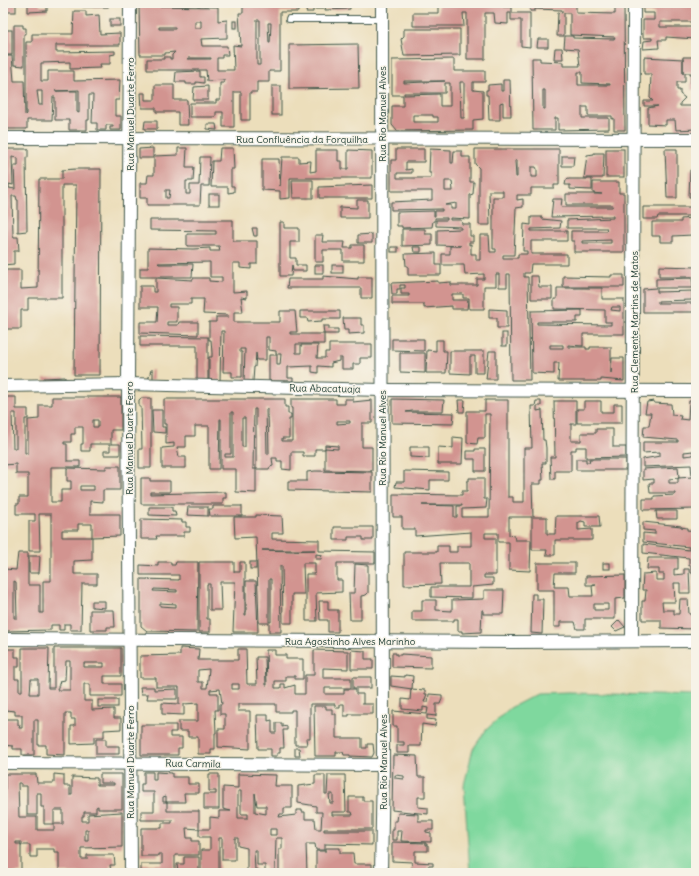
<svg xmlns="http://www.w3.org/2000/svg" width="699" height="876" font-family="Delius,sans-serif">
	<rect width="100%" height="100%" fill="#f7f3e8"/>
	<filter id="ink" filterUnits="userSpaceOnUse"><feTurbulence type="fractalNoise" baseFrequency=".025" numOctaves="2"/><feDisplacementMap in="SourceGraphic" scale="8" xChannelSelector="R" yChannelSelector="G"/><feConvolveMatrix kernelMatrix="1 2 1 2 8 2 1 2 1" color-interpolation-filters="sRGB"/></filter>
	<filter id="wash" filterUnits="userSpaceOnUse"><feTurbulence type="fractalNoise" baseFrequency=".012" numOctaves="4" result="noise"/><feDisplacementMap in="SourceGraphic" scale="16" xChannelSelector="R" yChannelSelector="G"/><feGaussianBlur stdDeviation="0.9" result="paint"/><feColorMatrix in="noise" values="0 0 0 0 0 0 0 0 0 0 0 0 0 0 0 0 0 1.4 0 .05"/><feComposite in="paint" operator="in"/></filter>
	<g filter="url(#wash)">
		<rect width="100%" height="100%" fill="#ecdebb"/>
		<polygon fill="#7fd89e" stroke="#4f8a69" points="569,693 696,696 696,873 470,873 464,785 473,749 486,730 510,708 537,694"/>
		<g id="blocks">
			<g fill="#d29490" fill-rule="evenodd">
				<rect x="3" y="3" width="13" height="9"/>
				<polygon points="28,3 40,3 40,6 47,6 47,11 28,12"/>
				<rect x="83" y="3" width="25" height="4"/>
				<path d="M243,3H350V9L325,10L326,5H323V9H313V12H306L307,8H298V12H280V71H269V82H257V92H250V120H241V92H234V127H223V112H216V117H190V103H216V100H220V83H224V80L207,81L206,70H147V59H164V57H170V59H172V55L175,52L165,53V55H140L139,8L144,6L218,7V21L227,20V38L201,39L202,46H227L228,55H222V58H217V70H234L233,45L241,46L239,13H243ZM257,20H260V65H257ZM195,21H201V28H195ZM268,23H271L270,43H269ZM159,27H175V29H159ZM188,58H211V59H188Z"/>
				<polygon points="438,3 503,3 503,7 512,7 512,13 530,13 530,47 521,46 521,20 511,20 511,13 508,13 508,24 495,23 494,13 485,13 485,59 467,59 467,13 463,13 464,26 413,26 413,13 438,13"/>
				<path d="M530,3H576V13L615,14V6H624L625,130H614V118L612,119V116H588V107H582V118H609V129L558,130V118H555V130H533L532,58H540V61L563,62V66H580L578,49L564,48L565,36H573V38L614,39L615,37L570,35V13H564V36H557L558,12L562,13V10L535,9V11H530ZM578,72H582V83L610,84V85H578ZM543,90H545V109H543Z"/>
				<polygon points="643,3 696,3 696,22 660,22 660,27 696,27 696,39 666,37 666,40 658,40 659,48 643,49 644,41 652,40 652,38 643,38 643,20 654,20 654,13 643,13"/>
				<path d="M74,11H86V16L99,15L100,34L120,33V45H56V52L115,51V54L110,55V64H100L101,68L70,69V62L41,63V81H48V71H74V81L120,80L119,100H115V116H121V130H110V127H113V125H106V130H97V123H92L93,95H89V120H87V130H69V120H55V97H53L52,120H27V129H3V56H12L14,81H24L25,115L26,114V42H32V34H73ZM79,90V113L77,112V91H55ZM37,91H42V105H39Z"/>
				<rect x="110" y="19" width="10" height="7"/>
				<rect x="233" y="21" width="4" height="7"/>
				<polygon points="14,25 23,25 23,28 26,28 26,34 24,34 24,66 14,65"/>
				<polygon points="404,29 460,29 460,55 404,56 401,39 404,36"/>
				<rect x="3" y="30" width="9" height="25"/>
				<polygon points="538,39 548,39 548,47 537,47"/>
				<polygon points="358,44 359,88 289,89 289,45"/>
				<polygon points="555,48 562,48 563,59 554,59"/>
				<polygon points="644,57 683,59 683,74 683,57 696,57 696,90 691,90 691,73 685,73 685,82 677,82 677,90 680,90 680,94 685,98 680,103 680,106 696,106 696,129 676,130 675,120 666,120 666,125 648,124 648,108 658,106 644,106 644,101 653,101 650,98 651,74 644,74"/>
				<path d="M454,59V71H485V82H473V90L483,91V119L473,120V130L397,131L392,125V106H403V95H392V60ZM404,81H445L404,83ZM460,82H464V118H461ZM445,83H450V106H440V94L404,95V93H445ZM413,115H433V117H438V122H413Z"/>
				<polygon points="200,71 200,77 204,77 204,83 196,82 196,84 186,84 186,82 175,82 176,72"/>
				<polygon points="503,80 510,80 511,116 503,116 503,102 500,103 500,120 489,120 488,95 486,95 486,90 488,90 488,85 501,84 501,91 503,91"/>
				<polygon points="155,85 174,85 174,100 187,100 188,125 178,125 178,112 156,112 156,108 142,108 141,93 145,93 145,100 155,100"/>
				<polygon points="208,86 208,100 193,100 194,87"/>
				<rect x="272" y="86" width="9" height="29"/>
				<polygon points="145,121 157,121 157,129 144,129"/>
				<polygon points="207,124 216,124 217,130 207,129"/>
				<polygon points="153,148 153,158 139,158 139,149"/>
				<path d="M178,148H187L186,167H194L193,181H186V194H190V185H199L200,157H210L209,186H201L200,205H147V198H140V183H147L148,175H154V156L178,155ZM166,190H170L169,198H166Z"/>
				<polygon points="220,148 233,148 234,169 231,169 231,186 234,186 234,192 228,193 228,187 211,187 212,161 219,161"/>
				<path d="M4,149H28V158L26,157L27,231L18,232V200H17L16,196H12L13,235L14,237H18L19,251H14V264L3,265V254H5ZM12,157L18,158V166H14L15,189L9,188V184L13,185Z"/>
				<path d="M396,149H424V162H406V170L412,169V173H397V178H431V173H429L430,149L451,150V163H453L454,151H462V157H470V182H474L473,194L470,195V219L450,218V220H461L462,224H470V236H473V242H469V245L471,244V254H476V260H480V235H489L490,252H496V249H493V197H503V191H489L490,225H479V168L475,164V149H559V185H554V188H531V195H517V200L523,199V207L516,208L514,255H503V258H518V254H527V251H523L524,224L531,225V217H542V219L561,221L560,228L531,229V231H567V241H531V254H567V264H531L530,273H524V277H528L530,380H511L510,274H507V287H499V274H496V286H484V309H469V298H463V294H452V300H468L467,309H452V306L424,308V304H392V296H409V294H401V288H405V285H400V289H397V294H392L391,283L438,281V283L451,282V285H477V279H484V274L465,275L464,265H442V254H450V246H461L437,245V230L461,229V227L436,226V220H447V218H435V221H433L432,227L402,228V226H397V212L434,211V216H435V211H442V209L391,210V202L432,200V191H391V160H396ZM517,160V177H516L515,161ZM531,167H536L537,169V177H531ZM445,181H452L453,191H445ZM456,203V209H451V205H445Z"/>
				<rect x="606" y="149" width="18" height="28"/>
				<polygon points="665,149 677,149 677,198 667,198"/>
				<polygon points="316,150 338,150 338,161 342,161 342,169 348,169 348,150 372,151 372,178 290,178 290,198 280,199 280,191 262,190 262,159 279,159 280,186 282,157 299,157 299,162 311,161 310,172 316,171"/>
				<polygon points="594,153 604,153 603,178 584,178 587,155 594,154"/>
				<polygon points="562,156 574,156 573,166 562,166"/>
				<polygon points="76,169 101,169 100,375 74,375 76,185 62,185 62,298 28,298 28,310 21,310 21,329 3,329 3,270 21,270 21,289 38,288 39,179 62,179 62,170"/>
				<polygon points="690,170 696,170 696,202 694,203 694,197 689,197"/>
				<polygon points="569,179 592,179 592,190 570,189 570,185 565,185 566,180"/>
				<polygon points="292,180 313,180 313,198 293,198"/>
				<path d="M593,182H619V193H624V252H574V241H571V231H606L607,228H567V220L613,218V216L551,217L553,199H562L561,207H612L613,205H566V194H602L593,193ZM611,240V243H582V241Z"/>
				<polygon points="372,185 372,198 319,198 319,187"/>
				<rect x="209" y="194" width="10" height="11"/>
				<polygon points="357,200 368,200 368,218 340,218 340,207 357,208"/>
				<polygon points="643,207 696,207 696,216 658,216 657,219 643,219"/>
				<polygon points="692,218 692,235 673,236 673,242 660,242 660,236 652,236 652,222 681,222 681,219"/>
				<polygon points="150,220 233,220 233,241 257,241 257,264 251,264 251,269 240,268 240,263 233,263 233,292 247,291 247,298 241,297 243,312 234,312 234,322 280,322 280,311 295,311 297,332 290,332 290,334 324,334 324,344 296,344 296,353 301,353 301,345 318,345 317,358 325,358 325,352 329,352 329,344 372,344 372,358 360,358 360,364 353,364 353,369 342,369 342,358 339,358 339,361 331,363 331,367 318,366 318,373 312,372 312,366 288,367 288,378 293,378 293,381 269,381 269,355 277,355 277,365 280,365 281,354 276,354 276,351 269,350 269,337 266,337 266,360 257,360 256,353 255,367 254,367 253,381 244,381 245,349 240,349 240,352 242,352 242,377 232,377 232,372 223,372 224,331 221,331 220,381 209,380 209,357 212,357 212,353 211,340 209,340 209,322 216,322 216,317 228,317 228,315 203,314 204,299 191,299 191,304 169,304 169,307 177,307 177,322 167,322 167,325 178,325 179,322 198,322 198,335 140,333 140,322 157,322 158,307 140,307 140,286 153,286 153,292 156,292 156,278 193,280 193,278 209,278 209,281 222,282 222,277 210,277 210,262 158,263 159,264 193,264 192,277 140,277 140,268 148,268 148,248 193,249 210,248 210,251 220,251 219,246 187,246 187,234 216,234 216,231 150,230"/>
				<polygon points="280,222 284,222 284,228 299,228 299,242 290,242 290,258 296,258 296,265 306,265 306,271 293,271 292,265 291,276 280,276"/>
				<polygon points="252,228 257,228 257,236 254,236"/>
				<polygon points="402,229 425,229 425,234 432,234 432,245 402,246"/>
				<polygon points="372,234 372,243 358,243 358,235"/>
				<polygon points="315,235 323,235 322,242 345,242 344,248 352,248 352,245 364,245 364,261 343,261 343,250 323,250 323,262 315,262"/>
				<rect x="391" y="247" width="7" height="5"/>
				<polygon points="413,247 421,247 421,252 414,252"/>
				<polygon points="436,253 436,265 441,265 441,275 408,275 408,266 406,266 405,254"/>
				<rect x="315" y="265" width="8" height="8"/>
				<rect x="332" y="265" width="11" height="8"/>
				<polygon points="659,266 696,267 696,277 659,277"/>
				<polygon points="611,275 624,275 624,287 563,287 563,276 611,277"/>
				<polygon points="323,276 358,279 358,277 372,277 372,298 361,298 361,288 287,288 288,279 323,279"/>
				<polygon points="531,276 538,276 539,287 552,287 552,299 531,299"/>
				<polygon points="692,278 693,288 657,288 657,292 692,291 692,300 658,301 658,303 696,303 696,312 643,312 643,289 656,288 656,279"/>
				<path d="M557,288H602V299H624V334H583V346L568,345V347H586V349H590V347H611V373L612,358H624V381L601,379V381H558L559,363H554V374L532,373L531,311L582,310V317H577V322H537V324L611,325V322H605V310L554,309V299H557ZM612,307H620V311L611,310ZM550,345H563V348H550Z"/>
				<polygon points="489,309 507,310 507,328 497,328 497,318 489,318"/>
				<polygon points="300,311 340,311 340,319 322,319 322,321 308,322 307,318 300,318"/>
				<polygon points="343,318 361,318 361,325 364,325 364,333 348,334 348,330 344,330"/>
				<polygon points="323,326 329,326 329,329 338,329 338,334 324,334"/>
				<rect x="502" y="333" width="5" height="13"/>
				<polygon points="140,336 208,337 208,380 197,381 197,346 140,346"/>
				<polygon points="392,339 424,339 424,351 392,350"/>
				<polygon points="436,340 443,340 443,351 447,351 446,373 426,373 427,350 436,351"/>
				<polygon points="450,351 484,351 484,373 475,373 475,356 470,356 470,374 450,373"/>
				<polygon points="489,351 496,351 496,379 486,379"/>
				<polygon points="400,353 425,353 425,373 400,372"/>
				<polygon points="151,370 153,370 153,381 148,380"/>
				<polygon points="65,377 65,381 44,381 44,378"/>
				<path d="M3,397H16V409H28V419H25V453H28V420L39,419V405H52V397H121V430H111V444H120V455H104V451H110V444H90V451H81V444H83V427H75V434H71V442H64V444H67V461H80V467H51V502H61V490H71V481H67V468L106,469V466H120V490H103V502L90,501V514H120V536L92,537V524H78V530H62V537H92V560L74,561V574H97V584H82L81,630H70V624H64V630H59V625H51V630L5,631V569L16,570L18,553H28V585H40V613H43V581H51V514H39L40,551H29V521H35V514H16V504H19V497H28V474H16V464L4,465L5,406H3ZM12,413H16V448H13ZM93,420H98V427H93ZM80,486H94V490H80ZM14,581L16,582L17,618H14Z"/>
				<polygon points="141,398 151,398 151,468 139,468 139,449 142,449 141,407 139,407 139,400"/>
				<path d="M164,399H285V407H288V414H291V419H289V438H282V441H292V408H291V399H336V404H345V399H353V402L372,400V423H362V447H372V471L325,470V448L338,449V446L325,445V449H315V456H303V452H291V470L282,469V461H277V458H272L273,466L270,467L269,469H256V409H254L253,469H256V493L236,492V469H221V419H220L219,469H209V426H195V436H186V447H177L179,457H186V468H162V448L174,447V443L166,444V424H164ZM266,409H268L269,454H267ZM231,412H233V457H225V454H231ZM242,418H245V447H242ZM337,421H350V423L337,424Z"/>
				<polygon points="392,399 444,400 443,411 412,411 406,412 454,413 453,424 392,423"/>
				<polygon points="458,400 465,400 464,412 459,412"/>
				<path d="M485,400H508V497H513V502H524V448H532L531,406H535L536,401H541V406H537V411L542,410L543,440H545L546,448V463H542L543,480H541V484H532L533,517H547V534H555L556,516H599L600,527H585V522L581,521L578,523V530L592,529V540H555V555H546L547,550H532V517H509V535L514,536L515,540H531L530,571L509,570V542H498V533H485V538H496V575H484V578H493V585L472,587V598L431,597V587H469V563H440L441,584L404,585V552H437V546H449V552H457V546H471V532L415,536V529H402V517H393V494L462,495V491H467V481H469V478H484V499H487L486,508L462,509V517H489L490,414H485V438H478L477,444L467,443V411H485ZM422,505H462V506H457V517H454V506Z"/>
				<polygon points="554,401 576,401 576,424 571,424 571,441 581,441 581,433 596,433 596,429 613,429 613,447 626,447 626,457 586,458 586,447 576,447 576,450 571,450 571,471 555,471 555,479 551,479 550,457 555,457"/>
				<polygon points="584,401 601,401 601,412 614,412 614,404 622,404 622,423 577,423 577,409 584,409"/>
				<path d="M654,401V403L671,404L672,415L681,416L680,419L688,420L689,401H696V509L643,510V499H654V496L675,495V493H650L649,483H654V479L643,480V469L678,467L679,478L669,479V483H678V478L692,477L691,465L643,467V459L660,456V452L643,453V442H678V440L643,437L644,426H649L651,413H645L647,402ZM693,451V455L684,456V452Z"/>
				<polygon points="152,410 162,410 162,427 165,427 165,433 153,432"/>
				<polygon points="453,437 463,438 462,464 438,464 438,447 453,448"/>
				<polygon points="410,447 429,447 429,458 410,457"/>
				<polygon points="475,449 485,449 485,471 475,471 475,459 467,459 467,451 475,451"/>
				<polygon points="576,459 586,459 586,462 590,462 589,459 626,459 626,470 576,470"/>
				<polygon points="315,471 372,472 372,492 288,490 288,481 307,481 307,472"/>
				<polygon points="404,471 448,472 448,480 430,480 430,490 395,487 396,482 404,482"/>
				<polygon points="141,478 150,478 150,481 170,481 170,492 150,492 150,494 226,492 226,498 223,498 223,504 141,504"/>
				<polygon points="213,506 242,506 242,516 210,516 209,509 213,509"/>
				<polygon points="149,507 172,507 172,511 175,511 176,516 149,515"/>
				<polygon points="188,507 208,507 208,516 187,515"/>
				<polygon points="656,511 677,511 677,519 657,519"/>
				<path d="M256,515L282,516L283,533H272V539L319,540V551L375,552V563H337V580H342V592L316,593L317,621H306V574H315V563H303L304,594H292V623H283L282,566H280L281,632H269V623H259L256,537L235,538L234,517H256ZM262,550H315L292,551ZM316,554L322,555L321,559H316ZM269,579H271V622H269Z"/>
				<polygon points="141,519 182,520 182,522 186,522 186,527 190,527 190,532 184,532 184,536 156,536 157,539 141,539"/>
				<polygon points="643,522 681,526 681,527 687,528 687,530 694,531 693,536 696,536 696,592 694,592 693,573 691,573 691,565 689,566 689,558 643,553 643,544 689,550 689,547 643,542 643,533 655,534 655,531 643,530"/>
				<polygon points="334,527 373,527 373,540 363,540 363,537 348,537 348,540 334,540"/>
				<polygon points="29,556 40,556 39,573 29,573"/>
				<polygon points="648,558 678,558 678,569 674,569 674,575 684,574 684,569 689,569 690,593 680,593 680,583 674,583 675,602 662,602 663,610 674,610 674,614 679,614 680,599 688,599 689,614 691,614 691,616 696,615 696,629 661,628 661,620 642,620 642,601 645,601 646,590 642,590 643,574 656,573 656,580 664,580 664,574 659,574 659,569 647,569"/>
				<path d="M158,562H171V565H175L176,562H198L197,632L147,631L141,626V579L179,580V575H140V565L158,566ZM154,589L177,590V592L153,591ZM160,603L176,604V607L160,606Z"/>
				<polygon points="199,562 234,562 234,572 240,572 240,562 245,562 245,615 246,615 246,581 256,581 258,632 233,632 235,582 220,582 221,610 210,610 210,584 207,584 207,619 210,619 210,632 199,632"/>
				<rect x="250" y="562" width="6" height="7"/>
				<path d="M537,563H575V573H555L554,587H569L570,596H593L592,586L596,585H586V576L625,575V598L615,599V619H585V629H577L575,622H560V627H554V590H537ZM594,604H608V610H594Z"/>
				<rect x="603" y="563" width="7" height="6"/>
				<polygon points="355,564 368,565 368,593 366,595 361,596 361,620 350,620 349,593 354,593"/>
				<polygon points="484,590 504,590 503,614 483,614 483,610 482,610 481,632 462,633 462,631 458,631 458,619 454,619 454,621 412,621 412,611 422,611 422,600 436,600 436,610 452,611 452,600 484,599"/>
				<polygon points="532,594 536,594 536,599 543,599 542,634 531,633"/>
				<polygon points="92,601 105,601 105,608 92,607"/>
				<polygon points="319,601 328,601 328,610 338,610 338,632 328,632 328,620 320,620"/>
				<polygon points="90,610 114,610 115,627 107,627 107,630 90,630"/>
				<polygon points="619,620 625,627 616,631 612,627"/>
				<path d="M22,648H49L48,688H54V648H121V676H104V684H121V696H90V684H84V701H92V710L114,709V718H121V729L104,730V737H94V743L71,744V726H75V719H71V713H65V755L46,754V745H38V720H34V755H22V749H13V746L3,745V649H15V657H19V667H15V679H19V691H22ZM66,661H70V690H57L60,681L65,680ZM84,663H104V667H84ZM31,679H38V694H30ZM5,710L15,711V715H22V728H19L20,725H18V719H5Z"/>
				<path d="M180,648L199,649L198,660H238V649H246L247,684H257L256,657H265L266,685H267L266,650H275V655H286V659H303V679H295V676H286V681H275V688H281V684H285V688L295,685V694H305V675H314V650L348,651V669L323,668V678H351V688H325V694H344V689H356V694H363V704H373V714H349V716H344V704H340V708H335V704H310V738H306L307,745H295V710H291V712H276V704H238V711H250V749L218,747V729H225V714H220V704H222L220,689L210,690V693H218V710H215L216,733H215V749H211V754H198V737H188V731H179V721H198V703L184,704V715L162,714V703L179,704V687H156V678H140V656L180,655ZM209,669L207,688H203V682H198V670ZM232,684H239V689H232Z"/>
				<polygon points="351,650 365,651 365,659 373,659 373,669 351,669"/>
				<polygon points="392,653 396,653 396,655 401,655 401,654 431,656 431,668 392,667"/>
				<polygon points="405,675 413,676 412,689 391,686 391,676 405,677"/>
				<rect x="353" y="677" width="18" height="11"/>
				<polygon points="140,687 154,687 154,690 177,689 177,699 147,699 148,694 141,694"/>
				<polygon points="411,689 425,690 425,694 427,694 424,702 428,702 429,694 442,695 442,699 440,704 436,704 436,716 427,715 427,719 436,720 435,726 422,724 421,746 409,746 409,753 397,753 397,745 404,745 404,742 397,742 397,726 393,726 393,711 427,714 428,708 423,707 423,711 402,709 402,699 410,700"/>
				<rect x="98" y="700" width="20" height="7"/>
				<polygon points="314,706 326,706 326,709 332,709 332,714 336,714 336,738 362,738 362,748 367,748 367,744 373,744 374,753 372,757 350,756 350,755 344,755 343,752 336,752 336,756 315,756"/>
				<polygon points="257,715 268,715 268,721 272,720 272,733 276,733 276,723 282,723 282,727 287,726 287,730 283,730 284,748 280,748 280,753 277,753 277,756 271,756 271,749 258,749"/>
				<polygon points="141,725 176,725 176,732 170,732 170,737 182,737 182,748 178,748 178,755 141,755"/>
				<polygon points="96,739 106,739 106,746 119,746 119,754 96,754"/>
				<polygon points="295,748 299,748 300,756 295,756"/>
				<path d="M393,755L417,756L418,777H425V797H418V807L428,808V814L392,810ZM395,775L404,776V779L395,778Z"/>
				<polygon points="144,772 153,772 153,780 156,780 156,772 172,773 172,777 188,777 188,784 199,784 199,793 184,793 185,802 166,802 166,796 163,797 163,802 167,802 167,811 199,811 199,829 186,828 187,838 192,838 192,841 199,841 199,855 175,855 175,873 141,873 141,864 162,864 162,854 158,854 158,856 141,856 141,828 162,828 162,823 172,823 172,820 141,820 141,811 154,811 154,792 141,792 141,784 144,784"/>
				<path d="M5,774H36L37,783H54V774L64,775V786H70V795H72V777L97,778V785H114V783H100V774H122V809H98V806L96,807V812H84V816H82V821H88V814L122,812V847L81,848V859H87V855H114L115,865H110L111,873H59V852H54V849H37V857H30V845H21V842H16V844H21V873H5V866H3V843H5V830H3V801H5ZM18,783H21V786H27V815H37V793H41V807H44V824H54V810H63V824H54V830H37V817H19ZM85,830H88V840H85Z"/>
				<polygon points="209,774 219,774 219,809 204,809 204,794 216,794 216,791 209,791"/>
				<path d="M238,774L276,775L275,786H292V808H284V814H280L279,817L296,815V810H302V812H305V819H315L316,829H321L322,812H316V806L298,803V786L315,784V775H325V794H327L328,775H345L346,812H332V815H353L352,812H349V797H363V801H372V829H324V831H372V845L325,844V850H316L315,844H306L307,873H279V849H282V838H276L275,873H265V865H257V850H254L255,870L257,869V873H247V848L238,846V838H235V860H222V838H219V873H201V850H210V837H199V829H210V817L219,818V811H231L223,809V787L238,788ZM238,791H241V814H248V818H238ZM255,793L257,806H266V814L255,812ZM329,794H333V803H330ZM270,829H276V835H270Z"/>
				<polygon points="398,813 418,814 418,821 433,821 433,830 426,830 426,832 431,833 431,842 401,841 402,831 397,831 397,840 392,840 392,830 394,830 394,821 397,821"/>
				<polygon points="392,842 426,843 426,845 428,845 428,851 415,851 415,862 433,863 433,866 428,866 428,873 411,873 412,862 392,861"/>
				<polygon points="326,848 340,848 340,853 353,853 354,864 372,864 372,873 316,873 316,851 326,851"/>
				<polygon points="184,857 199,857 199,873 178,873 177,864 184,864"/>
			</g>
		</g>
	</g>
	<g filter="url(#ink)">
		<use href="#blocks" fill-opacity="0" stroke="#3e5548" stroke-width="1"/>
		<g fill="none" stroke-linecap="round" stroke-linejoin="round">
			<g stroke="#3e5548" stroke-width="8">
				<polyline id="lane" points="289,19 382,19"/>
			</g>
			<g stroke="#3e5548" stroke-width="14">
				<g id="street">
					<polyline points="130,3 128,384 131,873"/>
					<polyline points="3,138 696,139"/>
					<polyline points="3,386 128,384 382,390 696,391"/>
					<polyline points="3,639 513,642 696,641"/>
					<polyline points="632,641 634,3"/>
					<polyline points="3,763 383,765"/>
					<polyline points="381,873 383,765 382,3"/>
				</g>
			</g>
			<use href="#lane" stroke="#fff" stroke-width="6"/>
			<use href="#street" stroke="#fff" stroke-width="12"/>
		</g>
	</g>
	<g text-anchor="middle" stroke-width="3" stroke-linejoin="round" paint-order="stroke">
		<g font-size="10" fill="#1f3d34" stroke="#f7f3e8">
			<text transform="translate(130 114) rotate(-90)" y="4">Rua Manuel Duarte Ferro</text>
			<text transform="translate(382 114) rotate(-90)" y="4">Rua Rio Manuel Alves</text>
			<text x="302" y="143">Rua Confluência da Forquilha</text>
			<text transform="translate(634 322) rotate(-90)" y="4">Rua Clemente Martins de Matos</text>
			<text transform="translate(325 388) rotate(1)" y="4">Rua Abacatuaja</text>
			<text transform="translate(129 438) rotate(-90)" y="4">Rua Manuel Duarte Ferro</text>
			<text transform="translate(382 438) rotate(-90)" y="4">Rua Rio Manuel Alves</text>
			<text x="350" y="645">Rua Agostinho Alves Marinho</text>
			<text transform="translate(130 762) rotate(-90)" y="4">Rua Manuel Duarte Ferro</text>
			<text transform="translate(383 762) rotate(-90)" y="4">Rua Rio Manuel Alves</text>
			<text transform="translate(193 763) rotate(1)" y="4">Rua Carmila</text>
		</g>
	</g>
	<rect width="699" height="876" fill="none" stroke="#f7f3e8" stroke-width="16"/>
</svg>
